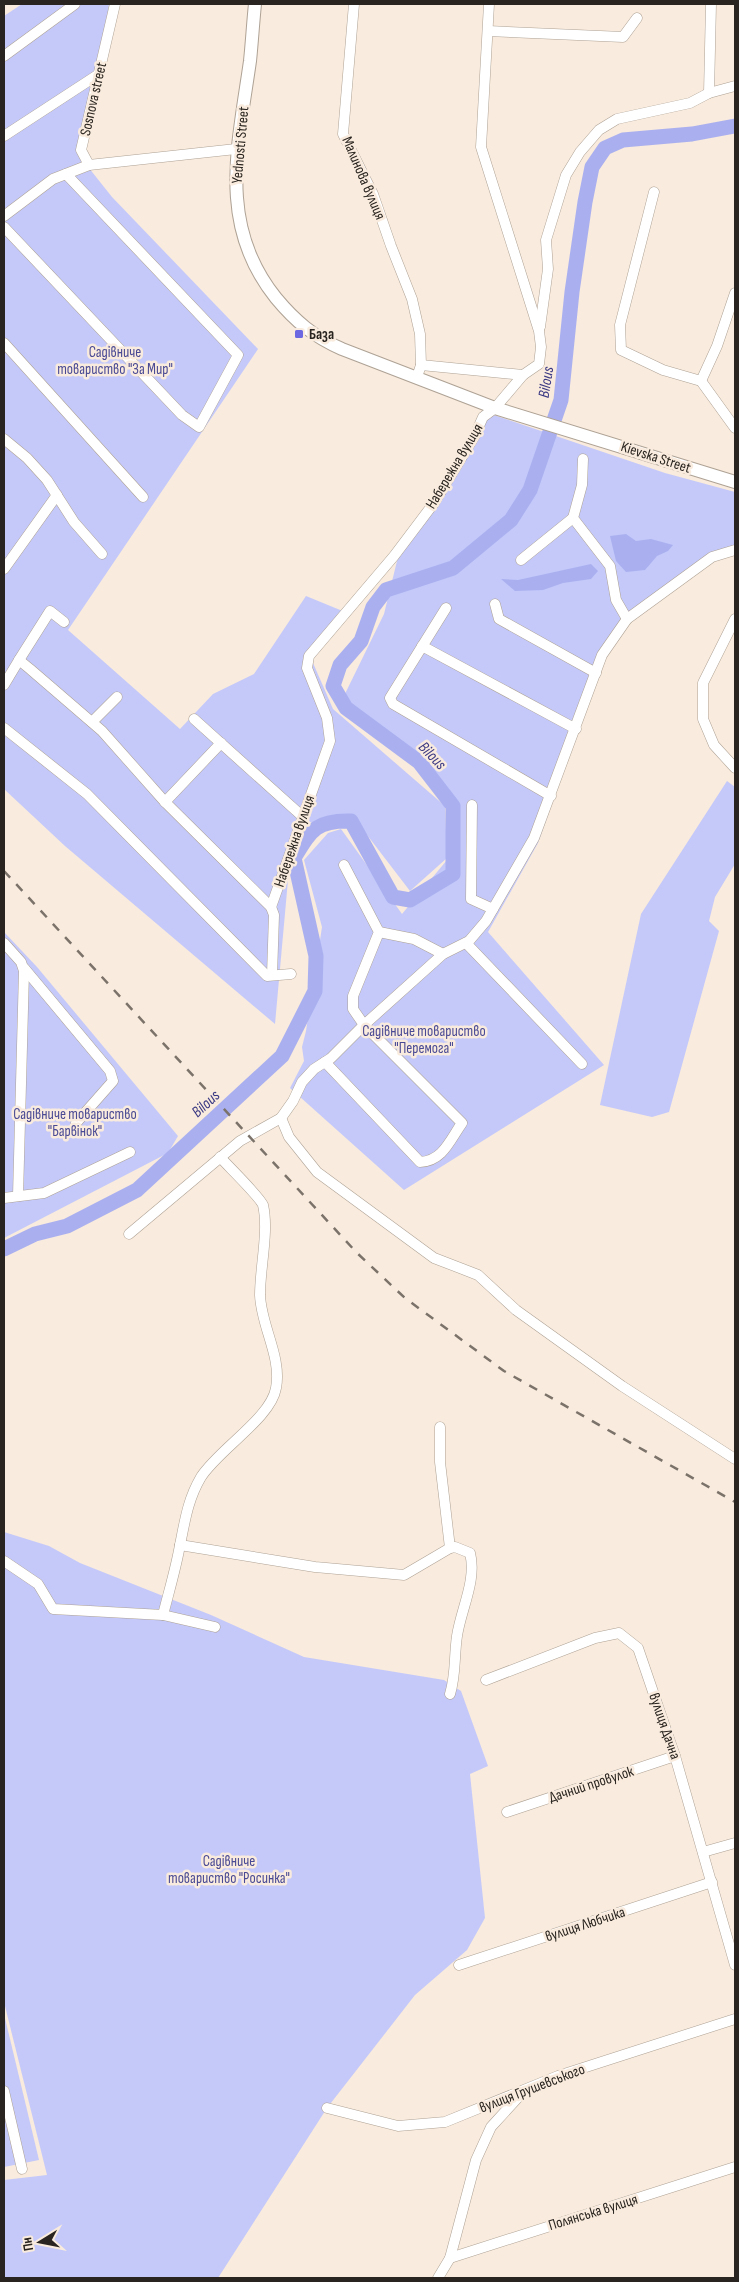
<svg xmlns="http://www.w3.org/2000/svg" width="739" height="2282" font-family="'Sofia Sans Condensed',sans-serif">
	<rect width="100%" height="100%" fill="#f9ebdd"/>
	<g fill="#c4c9fa">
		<polygon points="22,4 109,4 103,55 77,153 112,197 258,349 68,630 180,729 213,694 254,674 306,596 345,612 310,656 333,709 445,806 447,858 410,891 351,814 308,823 290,858 275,1024 65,846 4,789 4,16"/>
		<polygon points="488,413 665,473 735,492 735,545 612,635 538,843 488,932 604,1065 404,1190 290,1088 304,1061 302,1047 306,1031 322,927 304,860 328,833 341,829 402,914 457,848 456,813 448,789 389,736 342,700 384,614 398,557 450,486"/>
		<polygon points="727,781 735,787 735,864 715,897 709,921 719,931 669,1112 652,1117 600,1105 641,914"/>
		<polygon points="4,932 37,967 178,1136 168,1153 4,1238"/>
		<polygon points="4,1532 49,1546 80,1563 211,1615 304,1657 444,1680 461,1691 488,1766 470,1774 485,1918 467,1950 415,1995 327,2108 218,2278 4,2278 4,2180 47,2175 4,2002"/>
		<polygon points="4,2014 39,2160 4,2167"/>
	</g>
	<g fill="#aab0ef">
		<polygon points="626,534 636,541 651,539 673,545 668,551 657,556 645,570 626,572 616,561 610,536"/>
		<polygon points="591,564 598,571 591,579 563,583 543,590 515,591 501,579 518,580"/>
	</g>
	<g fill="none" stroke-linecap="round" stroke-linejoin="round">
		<path stroke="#aab0ef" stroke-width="15" d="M4,1249L35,1234L67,1226L137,1190L282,1056L315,991L316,956L294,858C311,830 316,820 351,821L393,897L410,900L453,874V806L419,762L346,708L333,686L340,665L361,641L373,607L386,590L453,568L511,520L530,490L561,400L572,292L585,202L592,167L605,148L623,140L692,134L735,126"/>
		<g stroke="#aea295" stroke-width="11">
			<g id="minor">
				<polyline points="115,4 81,150 89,165 236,149"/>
				<polyline points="354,4 343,134 373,194 391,246 412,299 420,334 421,365 417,377"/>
				<polyline points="488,31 623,37 637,18"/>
				<polyline points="4,56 75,4"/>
				<polyline points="709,93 711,4"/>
				<polyline points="4,136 99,74"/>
				<polyline points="654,192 620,325 621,350 663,370 701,381 735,428"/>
				<polyline points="4,216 53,179 89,165"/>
				<polyline points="4,227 182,415 199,427 238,355 66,174"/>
				<polyline points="540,327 548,269 546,240 566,175 580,152 599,130 617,119 690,103 709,93 735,86"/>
				<polyline points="4,343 143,497"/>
				<polyline points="421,365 523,375"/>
				<polyline points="701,381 717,346 735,293"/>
				<polyline points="4,439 27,458 47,480 74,522 102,554"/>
				<polyline points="583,459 582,485 573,518 610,566 616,600 627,619"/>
				<polyline points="521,560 573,518"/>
				<polyline points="4,569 57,495"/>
				<polyline points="495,604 499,619 596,673"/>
				<polyline points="446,608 390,698 393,704 551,796"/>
				<polyline points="735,619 703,683 703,719 714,745 735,768"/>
				<polyline points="422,646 576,729"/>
				<polyline points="19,660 50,611 64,622"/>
				<polyline points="4,685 19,660 30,669 102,731 165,802 271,907 274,915 272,975"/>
				<polyline points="194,719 302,816"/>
				<polyline points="92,722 117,697"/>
				<polyline points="4,728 87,794 267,976 291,974"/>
				<polyline points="165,802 221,743"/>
				<polyline points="472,805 471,899 493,909"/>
				<polyline points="271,907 330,741 327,718 307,668 309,656 394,556 434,503 474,437 483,417 495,408 523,375 539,364 541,347 539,331 481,147 489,4"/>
				<polyline points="379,932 414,939 443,954"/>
				<polyline points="4,943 21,962 24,971 18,1196"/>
				<polyline points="466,943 582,1064"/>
				<polyline points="24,968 110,1071 113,1081 76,1123"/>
				<path d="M325,1062L420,1162C443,1161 450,1140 462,1123L364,1025L353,1009V996L379,932L344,865"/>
				<polyline points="281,1118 289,1137 317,1172 434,1258 478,1275 516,1310 622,1386 735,1459"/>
				<polyline points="4,1198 44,1193 130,1152"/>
				<polyline points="129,1234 240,1141 281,1118 293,1101 302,1082 314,1069 331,1058 364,1025 443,954 469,941 486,921 534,838 602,655 627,619 712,557 735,550"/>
				<polyline points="440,1427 440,1462 450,1548"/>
				<path d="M180,1545L315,1567L404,1575L450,1548L455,1547L470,1553C477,1580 461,1609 457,1636C454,1656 456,1675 450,1694"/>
				<polyline points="4,1561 38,1584 53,1609 163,1615 215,1627"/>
				<path d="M163,1615C169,1591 176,1568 180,1545C185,1520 188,1499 201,1477C219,1449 271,1418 276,1388C282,1357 261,1326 260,1295C260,1267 269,1231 263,1205C260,1197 228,1166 220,1157"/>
				<polyline points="486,1680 595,1638 619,1633 638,1648 675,1756 735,1965"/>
				<polyline points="507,1812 675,1756"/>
				<polyline points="703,1852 735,1843"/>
				<polyline points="459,1965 712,1882"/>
				<polyline points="4,2091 22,2169"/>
				<polyline points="327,2108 398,2126 445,2122 558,2076 735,2019"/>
				<polyline points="450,2258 735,2167"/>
				<polyline points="438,2278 450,2258 476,2160 491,2127 523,2092"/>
			</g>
		</g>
		<g stroke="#aea295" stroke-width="14">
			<path id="major" d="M255,4C253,23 252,42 250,61C238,146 217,225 276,298C295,321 314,337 342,349L495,408L735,482"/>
		</g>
		<use href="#minor" stroke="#fff" stroke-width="10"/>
		<use href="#major" stroke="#fff" stroke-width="12"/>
		<polyline stroke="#7b726a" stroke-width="2.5" stroke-dasharray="9 9" stroke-linecap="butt" points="4,871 357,1253 405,1298 504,1371 735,1502"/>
	</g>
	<rect fill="#6b68e1" stroke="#f9ebdd" stroke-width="2" x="294" y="329" width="10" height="10" rx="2.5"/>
	<g text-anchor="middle" stroke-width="5" stroke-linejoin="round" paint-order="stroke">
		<g font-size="15" fill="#29241f" stroke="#f9ebdd">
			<text transform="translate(93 99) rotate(-77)" y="5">Sosnova street</text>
			<text transform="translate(240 145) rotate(-85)" y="5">Yednosti Street</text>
			<text transform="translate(364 178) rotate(67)" y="5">Малинова вулиця</text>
			<text transform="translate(656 457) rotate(18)" y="5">Kievska Street</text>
			<text transform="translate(454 466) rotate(-59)" y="5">Набережна вулиця</text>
			<text transform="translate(294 841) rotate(-71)" y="5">Набережна вулиця</text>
			<text transform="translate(665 1726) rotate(71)" y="5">вулиця Дачна</text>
			<text transform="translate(591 1784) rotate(-18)" y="5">Дачний провулок</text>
			<text transform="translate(585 1924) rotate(-18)" y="5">вулиця Любчика</text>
			<text transform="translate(532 2088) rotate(-21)" y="5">вулиця Грушевського</text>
			<text transform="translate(593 2212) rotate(-17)" y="5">Полянська вулиця</text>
		</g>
		<g font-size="15" font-weight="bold" fill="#29241f" stroke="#f9ebdd" text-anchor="start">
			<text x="309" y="339">База</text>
		</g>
		<g font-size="15" fill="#494994" stroke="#f9ebdd">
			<text x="115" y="357">Садівниче<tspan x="115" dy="17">товариство "За Мир"</tspan></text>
			<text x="424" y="1036">Садівниче товариство<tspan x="424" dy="17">"Перемога"</tspan></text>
			<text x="75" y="1119">Садівниче товариство<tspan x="75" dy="17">"Барвінок"</tspan></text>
			<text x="229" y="1866">Садівниче<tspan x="229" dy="17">товариство "Росинка"</tspan></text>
		</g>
		<g font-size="16" font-style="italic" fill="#3b3983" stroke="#f9ebdd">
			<text transform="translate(545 382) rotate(-81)" y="6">Bilous</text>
			<text transform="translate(433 755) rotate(46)" y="6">Bilous</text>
			<text transform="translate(205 1103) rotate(-43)" y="6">Bilous</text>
		</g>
	</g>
	<rect width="739" height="2282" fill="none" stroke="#29241f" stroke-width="10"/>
	<g transform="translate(40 2242) rotate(260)" stroke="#f9ebdd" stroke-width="4" paint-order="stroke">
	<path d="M0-4L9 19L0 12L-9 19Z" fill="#29241f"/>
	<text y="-8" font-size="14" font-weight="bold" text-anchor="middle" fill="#29241f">Пн</text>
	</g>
</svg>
